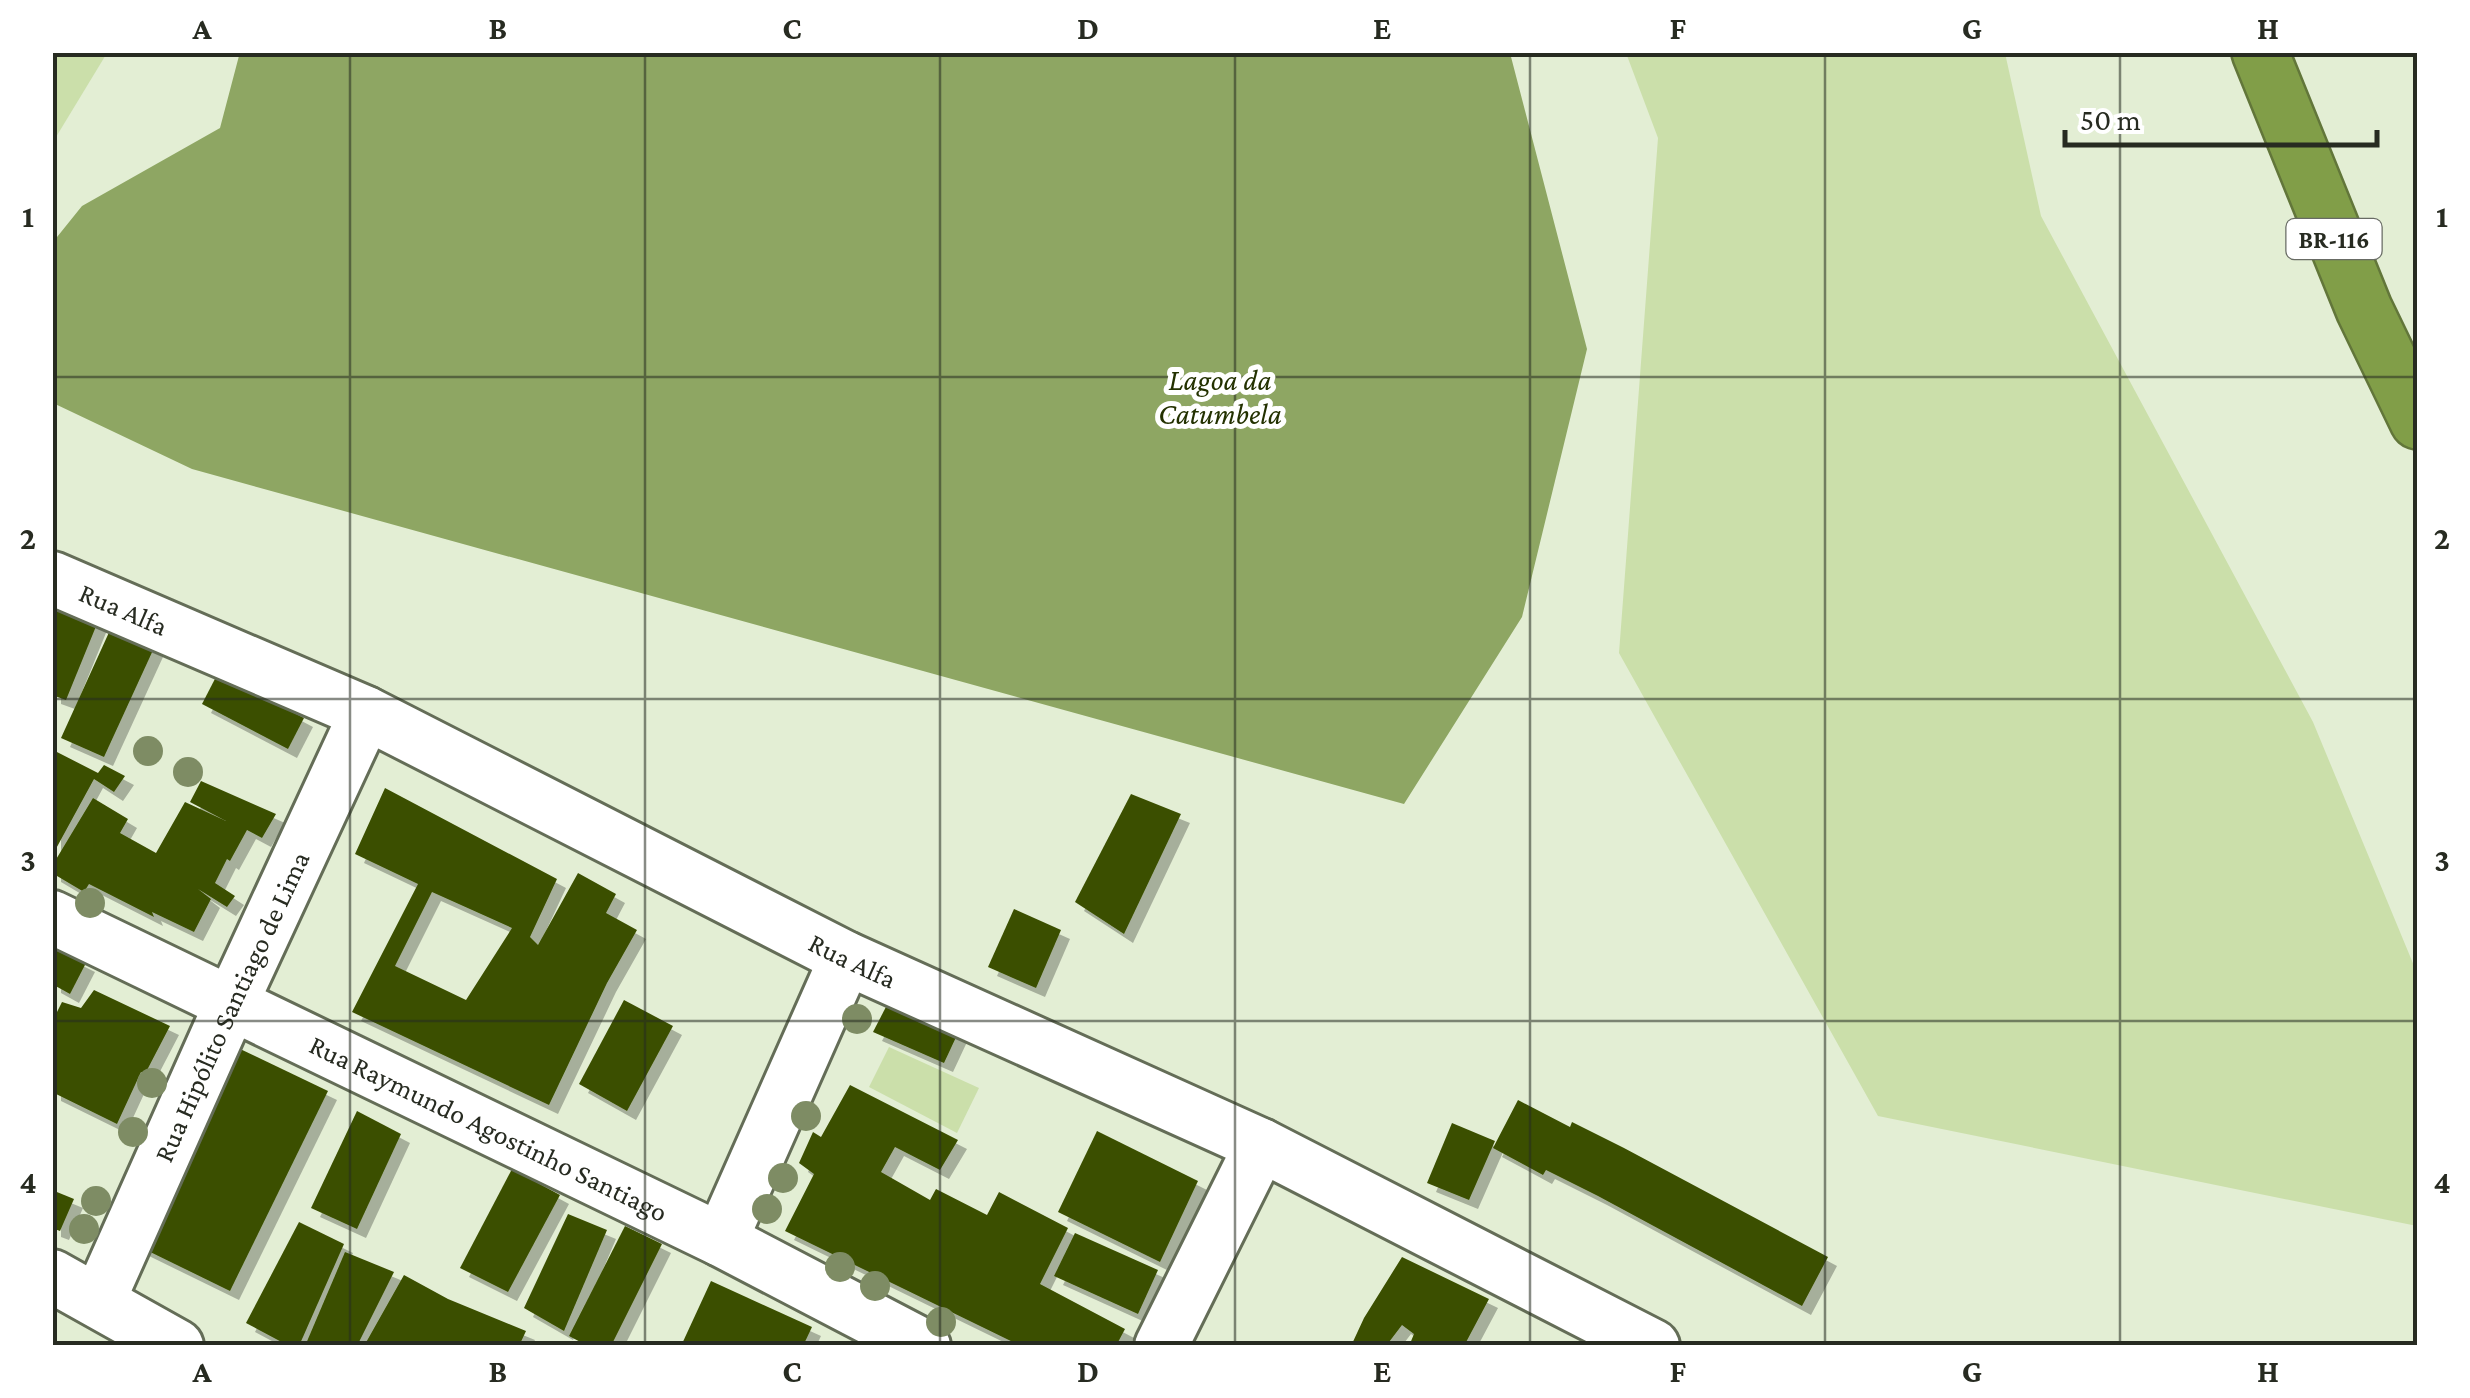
<svg xmlns="http://www.w3.org/2000/svg" width="2470" height="1398" font-family="'Crimson Pro',serif">
	<defs>
		<filter id="shadow"><feDropShadow dx="9" dy="9" stdDeviation="0" flood-color="#0004"/></filter>
	</defs>
	<rect width="100%" height="100%" fill="#e3eed4"/>
	<g fill="#cbdfaa">
		<polygon points="53,52 107,53 53,142 52,53"/>
		<polygon points="1626,53 2005,53 2041,216 2313,722 2417,973 2417,1226 1878,1116 1619,653 1658,138"/>
		<polygon points="889,1047 979,1088 957,1133 869,1087"/>
	</g>
	<polygon fill="#8ea663" points="240,52 1510,53 1587,349 1522,617 1404,804 192,469 53,403 53,242 82,206 220,128"/>
	<g fill="#3b4f06" fill-rule="evenodd" filter="url(#shadow)">
		<polygon points="52,600 99,619 66,700 52,695"/>
		<polygon points="111,628 154,648 104,757 61,738"/>
		<polygon points="218,673 304,718 288,749 202,704"/>
		<polygon points="55,751 98,773 104,765 125,776 114,792 94,779 52,856 52,756"/>
		<polygon points="201,781 276,814 262,838 247,830 230,861 227,859 215,883 235,896 227,907 198,889 211,899 194,932 152,912 154,917 89,884 84,892 52,873 52,866 93,798 128,819 120,833 156,853 185,802 226,821 190,802"/>
		<path d="M385,788L557,879L530,937L538,945L578,873L616,894L606,913L637,930L607,983L549,1105L352,1012L418,884L355,854ZM432,892L512,928L466,1000L395,966Z"/>
		<polygon points="1131,794 1181,814 1124,934 1075,902"/>
		<polygon points="1014,909 1061,930 1036,988 988,967"/>
		<polygon points="52,946 86,963 70,994 52,984"/>
		<polygon points="94,990 170,1026 145,1074 141,1072 117,1124 52,1092 52,1022 62,1002 81,1008"/>
		<polygon points="624,1000 673,1026 627,1111 579,1084"/>
		<polygon points="889,1001 958,1033 944,1063 873,1032"/>
		<polygon points="238,1048 328,1091 230,1291 140,1247"/>
		<polygon points="850,1085 958,1140 940,1170 895,1147 881,1172 930,1200 936,1189 987,1215 999,1192 1068,1228 1040,1284 1125,1329 1116,1346 1021,1346 785,1231 814,1174 799,1163 813,1132 821,1137"/>
		<polygon points="1518,1100 1570,1127 1572,1122 1624,1148 1828,1257 1802,1306 1598,1196 1546,1170 1543,1175 1493,1148"/>
		<polygon points="357,1111 401,1134 357,1229 311,1208"/>
		<polygon points="1452,1123 1495,1141 1469,1200 1427,1183"/>
		<polygon points="1097,1131 1198,1181 1160,1262 1058,1212"/>
		<polygon points="512,1169 560,1195 508,1292 460,1268"/>
		<polygon points="52,1190 74,1199 60,1231 52,1228"/>
		<polygon points="568,1214 607,1230 564,1331 524,1308"/>
		<polygon points="299,1222 344,1244 299,1346 289,1346 246,1323"/>
		<polygon points="625,1226 662,1244 611,1346 588,1346 569,1336"/>
		<polygon points="1075,1233 1158,1270 1138,1314 1054,1276"/>
		<polygon points="345,1252 394,1272 357,1346 305,1346"/>
		<polygon points="1402,1257 1489,1299 1464,1346 1409,1346 1414,1334 1402,1325 1386,1346 1351,1346 1364,1318"/>
		<polygon points="404,1275 448,1299 526,1331 519,1346 364,1346"/>
		<polygon points="711,1281 812,1327 803,1346 681,1346"/>
	</g>
	<g fill="none" stroke-linecap="round" stroke-linejoin="round">
		<g stroke="#646d57" stroke-width="58">
			<g id="minor">
				<path id="s1" d="M52,578L366,713L846,958L1261,1145L1653,1346"/>
				<path id="s2" d="M52,917L721,1240L924,1346"/>
				<polyline points="721,1240 846,958"/>
				<polyline points="52,1276 177,1346"/>
				<path id="s3" d="M99,1300L231,1004L366,713"/>
				<polyline points="1161,1346 1261,1145"/>
			</g>
		</g>
		<g stroke="#62763a" stroke-width="60">
			<polyline id="highway" points="2260,52 2364,309 2418,421"/>
		</g>
		<use href="#minor" stroke="#fff" stroke-width="52"/>
		<use href="#highway" stroke="#819e48" stroke-width="55"/>
	</g>
	<g fill="#7e8c64">
		<circle cx="148" cy="751" r="15"/>
		<circle cx="188" cy="772" r="15"/>
		<circle cx="90" cy="903" r="15"/>
		<circle cx="857" cy="1019" r="15"/>
		<circle cx="152" cy="1083" r="15"/>
		<circle cx="806" cy="1116" r="15"/>
		<circle cx="133" cy="1132" r="15"/>
		<circle cx="783" cy="1178" r="15"/>
		<circle cx="96" cy="1201" r="15"/>
		<circle cx="767" cy="1209" r="15"/>
		<circle cx="84" cy="1229" r="15"/>
		<circle cx="840" cy="1267" r="15"/>
		<circle cx="875" cy="1286" r="15"/>
		<circle cx="941" cy="1322" r="15"/>
	</g>
	<path fill="none" stroke="#272b21" stroke-width="2.5" stroke-opacity="0.55" d="M350,52V1346M645,52V1346M940,52V1346M1235,52V1346M1530,52V1346M1825,52V1346M2120,52V1346M52,377H2418M52,699H2418M52,1021H2418"/>
	<g text-anchor="middle" stroke-width="10" stroke-linejoin="round" paint-order="stroke">
		<rect fill="#fff" stroke="#686b64" stroke-width="2.5" x="2286.5" y="219" width="95" height="40" rx="8"/>
		<g font-size="25" font-weight="bold" fill="#272b21">
			<text x="2334" y="248">BR-116</text>
		</g>
		<g font-size="28" fill="#272b21" stroke="#fff">
			<text dy="10" stroke="none"><textPath href="#s1" startOffset="78">Rua Alfa</textPath></text>
			<text dy="10" stroke="none"><textPath href="#s1" startOffset="888">Rua Alfa</textPath></text>
			<text dy="10" stroke="none"><textPath href="#s3" startOffset="322">Rua Hipólito Santiago de Lima</textPath></text>
			<text dy="10" stroke="none"><textPath href="#s2" startOffset="485">Rua Raymundo Agostinho Santiago</textPath></text>
		</g>
		<g font-size="30" font-style="italic" fill="#233100" stroke="#fff">
			<text x="1220" y="390">Lagoa da<tspan x="1220" dy="34">Catumbela</tspan></text>
		</g>
	</g>
	<rect width="2470" height="1398" fill="none" stroke="#ffffff" stroke-width="110"/>
	<path d="M2065 130v15h312v-15" fill="none" stroke="#272b21" stroke-width="5"/>
	<text x="2080" y="130" font-size="30" fill="#272b21" stroke="#ffffff" stroke-width="8" paint-order="stroke">50 m</text>
	<rect x="55" y="55" width="2360" height="1288" fill="none" stroke="#272b21" stroke-width="4"/>
	<g font-size="32" text-anchor="middle" font-weight="bold" fill="#272b21">
		<text x="202" y="39">A</text>
		<text x="498" y="39">B</text>
		<text x="792" y="39">C</text>
		<text x="1088" y="39">D</text>
		<text x="1382" y="39">E</text>
		<text x="1678" y="39">F</text>
		<text x="1972" y="39">G</text>
		<text x="2268" y="39">H</text>
		<text x="28" y="227">1</text>
		<text x="2442" y="227">1</text>
		<text x="28" y="549">2</text>
		<text x="2442" y="549">2</text>
		<text x="28" y="871">3</text>
		<text x="2442" y="871">3</text>
		<text x="28" y="1193">4</text>
		<text x="2442" y="1193">4</text>
		<text x="202" y="1382">A</text>
		<text x="498" y="1382">B</text>
		<text x="792" y="1382">C</text>
		<text x="1088" y="1382">D</text>
		<text x="1382" y="1382">E</text>
		<text x="1678" y="1382">F</text>
		<text x="1972" y="1382">G</text>
		<text x="2268" y="1382">H</text>
	</g>
</svg>
